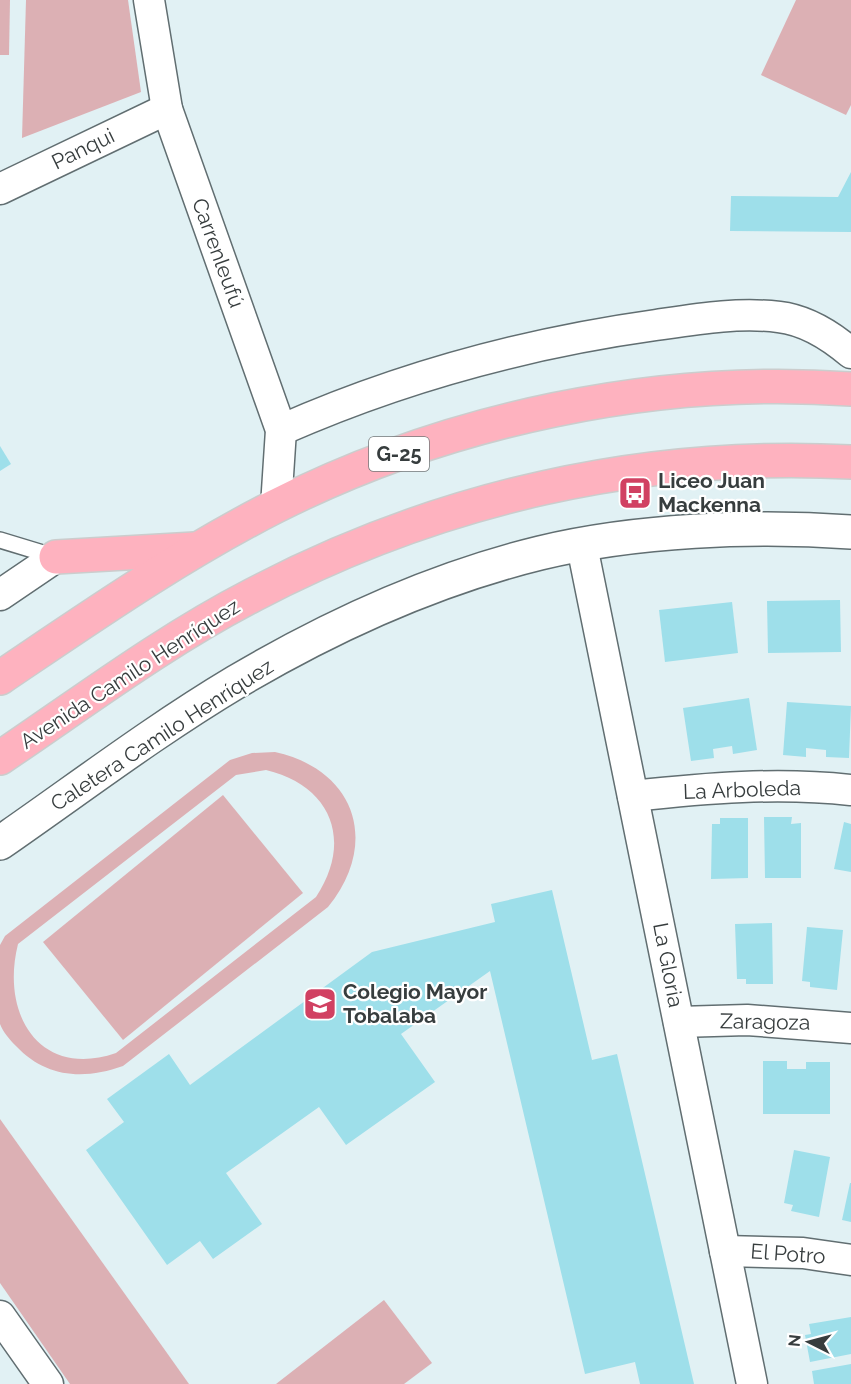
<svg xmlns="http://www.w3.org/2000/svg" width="851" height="1384" font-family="Raleway,sans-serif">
	<rect width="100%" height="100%" fill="#e1f1f4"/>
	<g fill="#dcb0b4" fill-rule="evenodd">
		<polygon points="0,0 10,0 9,55 0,55"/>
		<polygon points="26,0 128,0 141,92 22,138"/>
		<polygon points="796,0 851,0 851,105 846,115 761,75"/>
		<path d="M275,752C356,770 380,843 328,907L123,1066C84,1080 46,1078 16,1046C10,1040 3,1032 0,1024C0,1008 0,964 0,945L5,936L230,760L252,753ZM266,770C332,786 353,841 316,897L116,1053C41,1079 0,1016 18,944L236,775Z"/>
		<polygon points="223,795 303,893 123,1040 43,942"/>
		<polygon points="0,1119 167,1353 189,1384 70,1384 0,1283"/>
		<polygon points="384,1300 432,1363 404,1384 276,1384"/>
	</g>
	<g fill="#9edfea">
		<polygon points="851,172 851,232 730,231 731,196 838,197"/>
		<polygon points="0,446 11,464 0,471"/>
		<polygon points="840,600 841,652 768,653 767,601"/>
		<polygon points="732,602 738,653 665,662 659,610"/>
		<polygon points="749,698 757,750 733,754 732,746 713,749 714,758 691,761 683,708"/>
		<polygon points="787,702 851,706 849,758 826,757 826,750 806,748 806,757 783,755"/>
		<polygon points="764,817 792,817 791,824 801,823 801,878 765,878"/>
		<polygon points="720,818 748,818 748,878 711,879 712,824 720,824"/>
		<polygon points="844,822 851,824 851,872 834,869"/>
		<polygon points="552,890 592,1060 617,1054 694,1384 640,1384 635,1362 585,1374 490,971 401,1034 435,1082 346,1145 319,1107 226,1173 262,1224 213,1259 200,1241 167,1265 86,1150 124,1122 107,1099 169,1054 190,1085 372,952 495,922 491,904"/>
		<polygon points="772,923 773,984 746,984 746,979 737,979 735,924"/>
		<polygon points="807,927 843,930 837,990 810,987 810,982 802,981"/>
		<polygon points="763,1061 787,1061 787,1069 806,1069 806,1062 830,1062 830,1114 763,1114"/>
		<polygon points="794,1150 830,1157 819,1217 791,1211 793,1205 784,1203"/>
		<polygon points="850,1183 851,1183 851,1222 842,1220"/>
		<polygon points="851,1317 851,1354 810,1362 805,1335 811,1334 809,1324"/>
		<polygon points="851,1364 851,1384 814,1384 812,1371"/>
	</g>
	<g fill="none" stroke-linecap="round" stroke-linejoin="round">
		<g stroke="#616e71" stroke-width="18">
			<polyline id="lane" points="0,540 56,557"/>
		</g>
		<g stroke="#616e71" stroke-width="33">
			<g id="street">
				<polyline points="149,0 167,109 281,430 276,506"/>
				<polyline points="0,189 167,109"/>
				<path d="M281,430C401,377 527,343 656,325C697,319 738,312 779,317C805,320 831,336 851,353"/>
				<polyline points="582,546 752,1384"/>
				<polyline points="0,595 56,557"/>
				<path d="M633,796C706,788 778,782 851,790"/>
				<polyline points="679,1022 747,1020 851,1028"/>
				<polyline points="725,1251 803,1253 851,1260"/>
				<polyline points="0,1316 48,1384"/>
			</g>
		</g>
		<g stroke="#616e71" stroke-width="36">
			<path id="secondary" d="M0,843C78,789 154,731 236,682C329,627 434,579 540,553C635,530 753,525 851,532"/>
		</g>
		<g stroke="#cbcdcd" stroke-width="36">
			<g id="primary">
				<polyline points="56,557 195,549"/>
				<path d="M0,678C89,618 178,556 274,507C448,419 656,375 851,389"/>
				<path d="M0,758C83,702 164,641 253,595C437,498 643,451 851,462"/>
			</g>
		</g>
		<use href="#lane" stroke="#fff" stroke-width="15"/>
		<use href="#street" stroke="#fff" stroke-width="30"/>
		<use href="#secondary" stroke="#fff" stroke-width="33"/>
		<use href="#primary" stroke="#feb2bf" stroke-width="33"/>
	</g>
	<defs>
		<g id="bus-square" transform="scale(1.725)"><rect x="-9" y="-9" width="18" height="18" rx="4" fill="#d14162" stroke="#fff"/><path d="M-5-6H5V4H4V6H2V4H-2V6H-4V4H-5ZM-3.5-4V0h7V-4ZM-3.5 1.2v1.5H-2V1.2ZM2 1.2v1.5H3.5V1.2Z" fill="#fff"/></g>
		<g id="school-square" transform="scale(1.725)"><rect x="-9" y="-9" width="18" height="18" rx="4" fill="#d14162" stroke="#fff"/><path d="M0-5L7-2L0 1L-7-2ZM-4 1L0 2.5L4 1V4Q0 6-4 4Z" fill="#fff"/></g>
	</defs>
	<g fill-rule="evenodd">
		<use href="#bus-square" x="635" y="493"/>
		<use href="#school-square" x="320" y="1004"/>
	</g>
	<g text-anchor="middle" stroke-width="4.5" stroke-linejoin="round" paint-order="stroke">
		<rect fill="#fff" stroke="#737778" stroke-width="1.5" x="369" y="437" width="60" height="34" rx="4.5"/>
		<g font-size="20" font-weight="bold" fill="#373d3e">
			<text x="399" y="461">G-25</text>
		</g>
		<g font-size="21" fill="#373d3e" stroke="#fff">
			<text transform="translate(83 149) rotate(-26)" y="7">Panqui</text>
			<text transform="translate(218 253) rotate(70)" y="7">Carrenleufú</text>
			<text transform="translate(130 674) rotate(-33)" y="7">Avenida Camilo Henríquez</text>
			<text transform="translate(162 735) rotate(-33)" y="7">Caletera Camilo Henríquez</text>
			<text transform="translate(742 790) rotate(-2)" y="7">La Arboleda</text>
			<text transform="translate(668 965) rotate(79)" y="7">La Gloria</text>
			<text transform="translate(765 1022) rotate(1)" y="7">Zaragoza</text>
			<text transform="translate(788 1254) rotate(4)" y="7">El Potro</text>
		</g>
		<g font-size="21" font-weight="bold" fill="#373d3e" stroke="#fff" text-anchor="start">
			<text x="658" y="488">Liceo Juan<tspan x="658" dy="24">Mackenna</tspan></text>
			<text x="343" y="999">Colegio Mayor<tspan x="343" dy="24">Tobalaba</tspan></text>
		</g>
	</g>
	<g transform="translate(809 1342) rotate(276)" stroke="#ffffff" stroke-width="4.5" paint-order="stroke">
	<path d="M0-4.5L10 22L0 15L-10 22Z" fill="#373d3e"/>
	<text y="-9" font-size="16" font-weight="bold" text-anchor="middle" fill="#373d3e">N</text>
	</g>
</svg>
